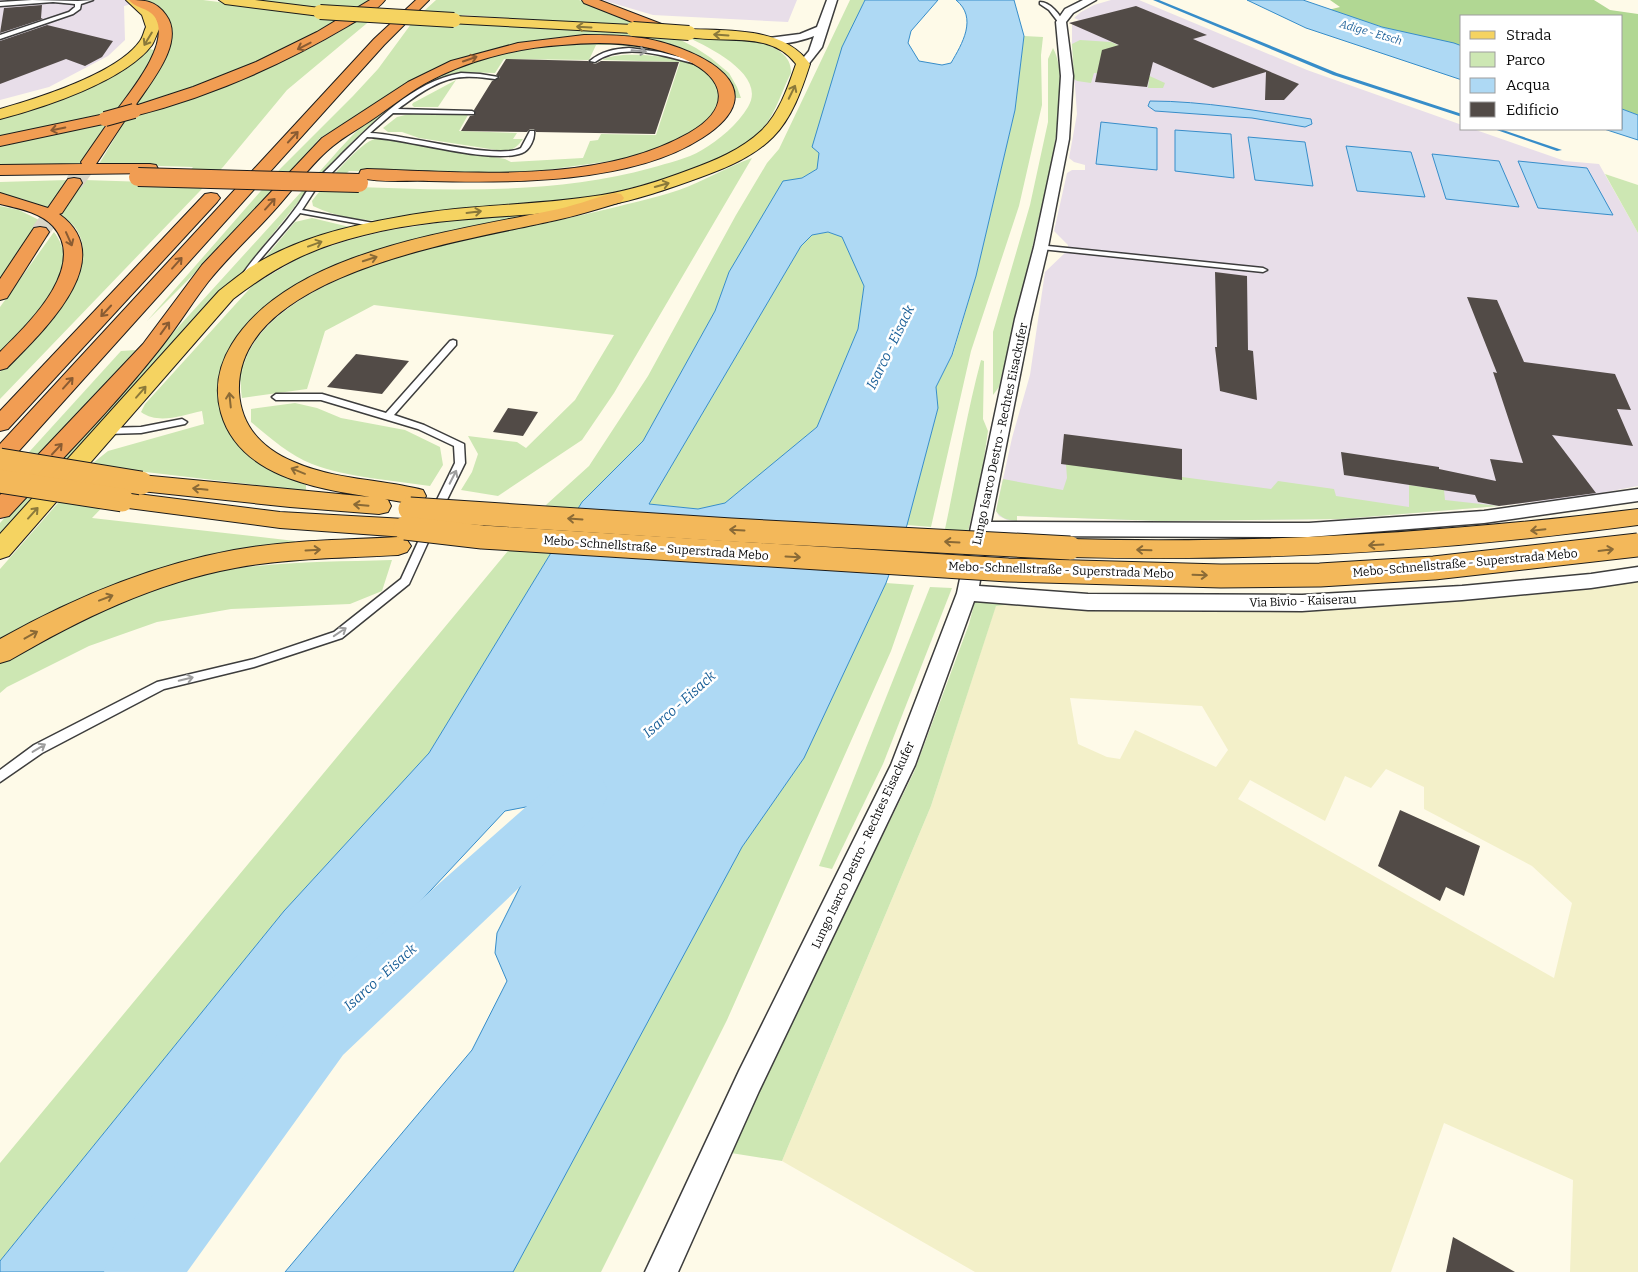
<svg xmlns="http://www.w3.org/2000/svg" width="1638" height="1272" font-family="Bitter,serif">
	<rect width="100%" height="100%" fill="#fefae8"/>
	<g fill="#e8dee9">
		<polygon points="0,0 149,0 124,6 125,40 108,56 49,87 0,100"/>
		<polygon points="602,0 797,0 788,22 653,15"/>
		<polygon points="1111,0 1139,0 1307,70 1462,125 1462,129 1473,129 1565,161 1599,164 1638,233 1638,486 1580,497 1499,506 1341,519 1161,521 1017,516 1017,521 1007,520 999,516 996,511 1003,479 1012,438 1030,375 1045,272 1068,250 1068,245 1054,231 1067,173 1072,170 1085,170 1085,165 1074,162 1069,158 1077,114 1072,44 1072,24 1069,23 1079,20 1074,18 1081,12 1094,5"/>
	</g>
	<path fill="#f3f0c9" fill-rule="evenodd" d="M1638,579V1272H1570L1573,1180L1444,1123L1391,1272H975L782,1161L931,806L996,605L1013,604L1258,608ZM1070,698L1202,706L1228,750L1216,767L1135,730L1120,759L1107,757L1078,744ZM1386,769L1424,787V809L1532,866L1572,903L1554,978L1238,799L1250,780L1325,821L1345,776L1371,788Z"/>
	<g fill="#cde7b3" fill-rule="evenodd">
		<polygon points="137,0 203,0 320,15 243,0 374,0 360,10 245,70 135,107 162,58 167,42 155,11"/>
		<path d="M436,0H579L671,35L696,48L711,58L729,73L737,87L741,98H736L732,87L722,73L706,60L675,47L633,40L519,44L464,59L414,81L320,138L260,208L147,321L281,168L353,96L378,69L414,20ZM462,15L634,26L653,34L454,22Z"/>
		<polygon points="850,0 865,0 863,3 820,153 817,169 802,178 729,272 715,311 643,441 582,502 429,753 284,911 0,1261 0,1163 547,504 589,466 648,376 736,215 767,163 779,149"/>
		<path d="M361,18L372,19L287,90L223,167L0,399V372C29,341 103,279 78,232C75,225 65,218 59,213L84,180L180,183L193,167L99,164L128,116C208,90 291,66 361,18Z"/>
		<path d="M685,36L753,41C771,45 792,53 791,73C782,90 776,113 763,128C729,166 635,188 586,198L388,221C364,221 335,217 313,206L312,201C323,187 357,146 372,140C380,137 388,139 396,139L505,159L511,162L583,158L590,141L598,140L601,134L656,135L680,62L602,60C620,49 693,57 708,71C715,77 719,86 724,93L714,118L675,144L625,159L532,172L424,173L349,171L334,186C438,190 550,196 651,168C668,163 687,159 702,150C719,140 738,124 748,107C768,74 706,46 685,36Z"/>
		<polygon points="1024,36 1043,37 1041,55 1042,105 1019,206 971,351 931,527 907,525 938,408 936,387 953,354 976,276 1015,110"/>
		<polygon points="1080,40 1111,42 1142,56 1121,63 1165,83 1163,88 1148,88 1149,78 1094,73 1091,83 1077,81 1074,79 1072,44"/>
		<path d="M620,43L654,48L651,49L616,45H596L589,60L504,59L495,73L463,72L446,76L387,111L352,142L311,186L235,281L0,542V523L321,170C337,152 353,133 371,118C422,76 490,51 556,44C577,42 599,43 620,43Z"/>
		<path d="M1053,48C1072,83 1050,167 1042,205C1028,266 1014,327 999,387L993,395V332L1030,205L1048,122V59Z"/>
		<polygon points="150,49 154,50 149,65 114,113 0,138 0,117 50,101"/>
		<polygon points="456,80 438,107 414,107 412,105 413,103"/>
		<path d="M409,114L468,115L459,131L517,133L513,139H523C517,147 513,151 503,151L419,138L402,132H388L383,128L397,117Z"/>
		<polygon points="107,123 79,165 0,167 0,145"/>
		<path d="M752,158L614,393L582,440L498,496L461,490L472,472L478,454L468,436L517,442L526,448L575,400L614,335L374,305L325,331L307,389L242,398C231,333 304,294 353,273C364,268 374,263 385,259C453,238 526,229 595,212C623,205 652,199 679,190C704,181 727,167 752,158Z"/>
		<polygon points="1605,174 1638,185 1638,233"/>
		<polygon points="68,180 47,209 23,199 0,195 0,182"/>
		<polygon points="0,206 19,210 39,220 0,279"/>
		<path d="M532,213L533,216L379,252L251,324L231,434L247,455L272,471L306,485V491L137,471L92,518L295,541L293,546L240,553L0,644V569L93,463L108,451L204,424L202,411C182,415 159,425 141,412L145,404L253,285L304,255L346,241L385,231L456,220Z"/>
		<polygon points="312,218 354,228 258,266 295,222"/>
		<path d="M54,232C87,275 27,322 0,352V307Z"/>
		<polygon points="828,232 842,237 864,285 858,329 817,427 726,503 698,509 649,504 801,246 812,235"/>
		<polygon points="136,350 0,502 0,484 121,351"/>
		<path d="M981,360L984,361L983,419L988,431L983,466L968,532L945,529C957,473 966,416 981,360Z"/>
		<path d="M295,403L317,408L341,418L405,430L440,447L443,465L430,486C391,480 349,478 312,464C289,455 269,437 251,422V409Z"/>
		<path d="M1066,464L1182,480V477L1271,489L1278,481L1334,489L1336,496L1409,507V485L1444,490L1445,500L1499,506L1341,519L1161,521L1017,516V521C1008,520 1002,519 996,511L1003,479L1063,490L1067,478Z"/>
		<path d="M392,560L382,591L350,604L231,609L157,622L89,646L7,687L0,693V663C58,621 144,585 215,572C273,561 333,562 392,560Z"/>
		<polygon points="886,583 914,585 891,651 727,1020 601,1272 513,1272 742,847 804,758"/>
		<polygon points="930,587 952,588 883,764 832,869 819,866"/>
		<polygon points="983,598 1013,604 996,606 931,806 782,1161 731,1153 818,967 914,772 969,624 975,601"/>
	</g>
	<polygon fill="#b1d793" points="1330,0 1594,0 1610,10 1638,14 1638,115 1622,109 1622,16 1462,16 1462,46 1382,27 1328,10 1340,7"/>
	<g fill="#aed9f4" stroke="#378dc9" fill-rule="evenodd">
		<path d="M865,0H938L911,31L908,43L919,61L942,65L951,63C962,44 978,18 956,0H1014L1024,36L1015,110L976,276L952,355L936,387L938,408L907,525L886,583L804,758L742,847L513,1272H285L472,1050L507,981L495,953L497,933L532,863L531,806L505,811L314,1015L154,1232L108,1272H0V1261L284,911L429,753L582,502L643,441L715,311L729,272L783,181L802,178L817,169L819,153L812,147L842,47ZM828,232L842,237L864,286L858,329L817,427L725,503L698,509L649,504L801,246L812,235Z"/>
		<polygon points="1247,0 1303,0 1382,27 1454,43 1462,46 1462,80 1306,28"/>
		<path d="M1150,101C1204,101 1258,111 1311,119L1312,124L1305,127L1252,118L1155,111L1148,106Z"/>
		<polygon points="1622,109 1638,115 1638,140 1604,129 1622,129"/>
		<polygon points="1101,122 1157,128 1157,170 1096,164"/>
		<polygon points="1175,130 1231,134 1234,178 1175,171"/>
		<polygon points="1248,137 1305,142 1313,186 1255,180"/>
		<polygon points="1346,146 1411,152 1425,197 1357,191"/>
		<polygon points="1432,154 1499,161 1519,207 1446,199"/>
		<polygon points="1518,161 1587,168 1613,215 1538,208"/>
	</g>
	<g fill="none" stroke-linecap="round" stroke-linejoin="round">
		<g fill="#378dc9" fill-rule="evenodd">
			<polygon points="1153,0 1159,0 1337,73 1462,114 1462,117 1333,75"/>
			<polygon points="1494,129 1500,129 1562,150 1557,151"/>
		</g>
		<polygon fill="#aed9f4" fill-rule="evenodd" points="581,769 601,776 609,793 601,810 343,1055 187,1272 104,1272 114,1245 297,1009 561,776"/>
	</g>
	<g fill="#524b47">
		<polygon points="42,5 41,18 43,19 0,33 4,8"/>
		<polygon points="1136,6 1207,35 1193,39 1299,84 1284,100 1265,100 1266,72 1213,88 1153,62 1147,87 1095,82 1102,50 1119,45 1069,23"/>
		<polygon points="47,25 113,41 102,57 85,66 66,59 0,84 0,41"/>
		<polygon points="506,59 588,61 595,64 601,61 679,62 655,134 536,132 534,129 530,129 527,132 461,131 470,116 475,115 474,110 492,81 500,77 496,75"/>
		<polygon points="1215,272 1247,276 1248,350 1253,351 1257,400 1220,391 1215,347 1217,347"/>
		<polygon points="1467,297 1497,300 1524,362 1615,374 1631,410 1617,409 1633,446 1552,435 1596,493 1499,506 1478,502 1475,495 1344,475 1341,452 1439,467 1439,469 1496,481 1490,459 1523,463 1493,372 1497,373"/>
		<polygon points="356,354 409,361 382,394 327,387"/>
		<polygon points="508,408 538,412 523,436 493,432"/>
		<polygon points="1064,434 1182,449 1182,480 1061,464"/>
		<polygon points="1400,810 1480,846 1464,896 1446,887 1440,901 1378,866"/>
		<polygon points="1453,1237 1515,1272 1446,1272"/>
	</g>
	<g fill="none" stroke-linecap="round" stroke-linejoin="round">
		<g stroke="#d9d6c7" stroke-width="18" stroke-dasharray="18 9" stroke-linecap="butt">
			<polyline points="74,183 89,162"/>
			<polyline points="40,232 56,209"/>
		</g>
		<g stroke="#3d3d3d" stroke-width="3">
			<g id="service">
				<polygon points="32,0 78,1 93,0 81,4 80,9 73,14 0,39 0,35 69,12 75,7 75,4 53,2 0,6 0,2"/>
				<path d="M1040,2C1050,2 1061,15 1063,23H1059L1049,10L1040,4Z"/>
				<path d="M629,48L660,52L703,63L700,65C667,57 625,41 595,62L590,61C602,51 614,49 629,48Z"/>
				<path d="M461,73L480,74L498,77L495,79C485,78 474,76 464,77C439,78 417,95 398,109L472,111L474,112V114L393,113L370,133C404,134 498,161 521,148L530,131H534C535,138 530,150 522,153C491,165 406,138 367,137L315,190L302,210L379,224L383,226L382,228L300,213L258,262L247,280H241L240,278C256,253 278,233 295,209C301,202 304,194 310,187C320,175 332,165 342,154C376,121 412,82 461,73Z"/>
				<polygon points="1038,245 1263,268 1267,270 1263,272 1041,249 1037,247"/>
				<polygon points="453,340 456,341 456,345 394,415 424,425 464,444 465,463 440,514 436,515 431,512 455,463 454,446 418,429 321,400 276,400 272,397 276,394 322,394 386,413 450,341"/>
				<polygon points="182,419 187,422 185,424 141,433 106,434 101,431 106,428 141,427"/>
				<polygon points="429,525 434,529 409,584 342,638 254,667 164,689 42,753 0,782 0,770 34,745 157,682 254,659 334,632 401,579 424,529"/>
			</g>
		</g>
		<g stroke="#3d3d3d" stroke-width="3">
			<g id="minor">
				<path d="M827,0H837L822,47L807,66L803,67L798,64L809,51L814,36C804,40 772,49 764,41L769,38L800,34L817,27Z"/>
				<polygon points="1083,0 1096,0 1073,13 1066,22 1073,76 1069,139 1048,247 1031,319 991,522 1309,523 1484,511 1638,489 1638,501 1484,523 1309,537 988,536 979,586 1088,594 1302,595 1462,586 1591,574 1638,567 1638,581 1591,588 1462,600 1302,611 1088,610 974,601 915,765 759,1091 678,1272 645,1272 739,1071 891,765 957,593 1015,319 1034,247 1057,139 1061,76 1056,22 1065,9"/>
			</g>
		</g>
		<g stroke="#1b1b1b" stroke-width="2">
			<g id="primary">
				<path d="M126,0C147,0 153,8 160,27C157,33 155,40 152,45C125,81 43,108 0,119V109C38,98 117,74 140,41C143,37 144,31 146,27L142,15Z"/>
				<polygon points="219,0 255,0 320,8 326,12 320,16 225,4"/>
				<polygon points="454,16 633,25 640,29 633,33 449,23 447,20 449,17"/>
				<path d="M689,29C730,31 784,27 810,64C802,89 792,118 773,137C753,157 726,168 701,177C668,189 637,200 603,206C524,219 442,215 364,235C311,248 276,266 233,299L9,556L0,559V534L219,291C229,283 239,275 249,268C294,239 347,226 399,217C466,204 534,206 602,195C632,190 660,181 689,170C714,161 741,150 761,131C779,114 788,87 796,64C770,29 721,45 684,36L682,33Z"/>
			</g>
		</g>
		<g stroke="#1b1b1b" stroke-width="2">
			<g id="trunk">
				<path d="M615,193L621,194L624,198L621,202C598,209 576,216 552,221C469,240 234,273 239,392C241,427 263,449 294,462C335,480 380,479 423,490L426,496L423,502L414,504L385,499L388,500L391,506L388,512L379,514L290,507L141,491L133,489L129,483L133,477L141,475L370,497C315,488 239,476 221,413C214,388 219,365 232,344C290,251 451,232 549,211C572,207 593,198 615,193Z"/>
				<polygon points="122,492 280,512 405,519 414,522 417,528 414,534 405,537 280,528 113,506 110,500 113,494"/>
				<path d="M1638,509V525C1446,551 1263,562 1070,557L1061,554L1057,548L1061,542L1070,539C1262,544 1447,533 1638,509Z"/>
				<path d="M398,537L407,540L411,546L407,552L398,555C344,558 288,558 235,568C154,583 80,619 10,660L0,663V639C73,598 152,565 234,550C288,540 344,540 398,537Z"/>
			</g>
		</g>
		<g stroke="#1b1b1b" stroke-width="2">
			<g id="motorway">
				<path d="M129,0C145,0 156,1 166,15C186,42 150,83 135,106L193,87L256,62L317,32L370,0H385C377,11 359,19 348,26C282,65 209,97 134,116L129,114L96,164H150L156,165L158,169L156,173L0,175V165L82,164L81,162L108,123L0,146V136L105,114L112,117C127,95 170,47 156,19C151,8 136,9 129,0Z"/>
				<polygon points="416,0 429,0 384,45 8,463 0,465 0,444 374,39"/>
				<polygon points="582,0 599,0 685,33 687,36 685,39 675,39 584,3"/>
				<path d="M584,35C605,35 627,35 648,39C701,50 780,88 702,138C631,184 511,183 429,181C407,180 382,183 361,178L359,174L361,170L367,169C469,172 597,185 689,133C731,109 728,79 684,59C646,42 603,41 562,45C515,48 465,61 424,84C405,95 388,109 370,121C355,131 340,139 327,151C306,170 290,194 270,215C250,237 227,258 208,282C191,304 176,329 158,351C112,409 59,462 9,516L0,518V495L143,344L202,265L322,138L408,82L451,61L518,43Z"/>
				<path d="M74,178L80,179L82,183L62,213L59,214C122,259 41,333 7,368L0,370V352C27,325 89,267 53,226C40,212 17,208 0,204V193L48,208L68,179Z"/>
				<polygon points="211,193 217,194 220,198 217,202 8,429 0,431 0,411 205,194"/>
				<polygon points="40,227 46,228 49,232 7,298 0,300 0,279 34,228"/>
			</g>
		</g>
		<use href="#service" fill="#fff" fill-rule="evenodd"/>
		<use href="#minor" fill="#fff" fill-rule="evenodd"/>
		<use href="#primary" fill="#f5d361" fill-rule="evenodd"/>
		<use href="#trunk" fill="#f3b85a" fill-rule="evenodd"/>
		<use href="#motorway" fill="#f19d53" fill-rule="evenodd"/>
		<g stroke="#1b1b1b" stroke-width="16" stroke-linecap="butt">
			<g id="primary-bridge">
				<polyline points="320,12 454,20"/>
				<polyline points="633,29 689,33"/>
			</g>
		</g>
		<g stroke="#1b1b1b" stroke-width="25" stroke-linecap="butt">
			<g id="trunk-bridge">
				<polyline points="0,460 141,483"/>
				<polyline points="0,481 122,500"/>
				<polyline points="410,509 731,530 1070,548"/>
				<polyline points="405,528 482,537 1008,570 1221,576 1320,575 1434,568 1638,545"/>
			</g>
		</g>
		<g stroke="#1b1b1b" stroke-width="16" stroke-linecap="butt">
			<polyline id="motorway-bridge-far1" points="105,119 134,111"/>
		</g>
		<g stroke="#1b1b1b" stroke-width="20" stroke-linecap="butt">
			<polyline id="motorway-bridge" points="138,177 359,183"/>
		</g>
		<use href="#primary-bridge" stroke="#f5d361" stroke-width="14"/>
		<use href="#trunk-bridge" stroke="#f3b85a" stroke-width="23"/>
		<use href="#motorway-bridge-far1" stroke="#f19d53" stroke-width="14"/>
		<use href="#motorway-bridge" stroke="#f19d53" stroke-width="18"/>
	</g>
	<defs><path id="oneway-shaft" d="M-6 0H5M1.5-3L5.5 0L1.5 3" fill="none" stroke-width="1.6" stroke-linecap="round" stroke-linejoin="round" transform="scale(1.25)"/></defs>
	<g stroke="#8b793a">
		<use href="#oneway-shaft" transform="translate(584 27) rotate(-177)"/>
		<use href="#oneway-shaft" transform="translate(721 35) rotate(-176)"/>
		<use href="#oneway-shaft" transform="translate(148 39) rotate(121)"/>
		<use href="#oneway-shaft" transform="translate(792 92) rotate(-64)"/>
		<use href="#oneway-shaft" transform="translate(662 185) rotate(-16)"/>
		<use href="#oneway-shaft" transform="translate(474 212) rotate(-7)"/>
		<use href="#oneway-shaft" transform="translate(315 244) rotate(-20)"/>
		<use href="#oneway-shaft" transform="translate(141 392) rotate(-49)"/>
		<use href="#oneway-shaft" transform="translate(33 513) rotate(-48)"/>
	</g>
	<g stroke="#895b32">
		<use href="#oneway-shaft" transform="translate(304 46) rotate(153)"/>
		<use href="#oneway-shaft" transform="translate(470 59) rotate(-19)"/>
		<use href="#oneway-shaft" transform="translate(58 129) rotate(168)"/>
		<use href="#oneway-shaft" transform="translate(293 137) rotate(-47)"/>
		<use href="#oneway-shaft" transform="translate(270 204) rotate(-48)"/>
		<use href="#oneway-shaft" transform="translate(69 239) rotate(66)"/>
		<use href="#oneway-shaft" transform="translate(177 263) rotate(-48)"/>
		<use href="#oneway-shaft" transform="translate(106 311) rotate(133)"/>
		<use href="#oneway-shaft" transform="translate(165 328) rotate(-54)"/>
		<use href="#oneway-shaft" transform="translate(68 383) rotate(-48)"/>
		<use href="#oneway-shaft" transform="translate(57 449) rotate(-47)"/>
	</g>
	<g stroke="#9d9d9d">
		<use href="#oneway-shaft" transform="translate(639 51) rotate(5)"/>
		<use href="#oneway-shaft" transform="translate(453 477) rotate(-63)"/>
		<use href="#oneway-shaft" transform="translate(340 632) rotate(-34)"/>
		<use href="#oneway-shaft" transform="translate(186 679) rotate(-13)"/>
		<use href="#oneway-shaft" transform="translate(39 748) rotate(-31)"/>
	</g>
	<g stroke="#8a6a36">
		<use href="#oneway-shaft" transform="translate(370 259) rotate(-18)"/>
		<use href="#oneway-shaft" transform="translate(230 400) rotate(-96)"/>
		<use href="#oneway-shaft" transform="translate(298 471) rotate(-158)"/>
		<use href="#oneway-shaft" transform="translate(200 489) rotate(-174)"/>
		<use href="#oneway-shaft" transform="translate(361 505) rotate(-175)"/>
		<use href="#oneway-shaft" transform="translate(575 519) rotate(-176)"/>
		<use href="#oneway-shaft" transform="translate(737 530) rotate(-177)"/>
		<use href="#oneway-shaft" transform="translate(1538 530) rotate(174)"/>
		<use href="#oneway-shaft" transform="translate(952 542) rotate(-177)"/>
		<use href="#oneway-shaft" transform="translate(1376 545) rotate(177)"/>
		<use href="#oneway-shaft" transform="translate(313 550) rotate(-3)"/>
		<use href="#oneway-shaft" transform="translate(1144 550) rotate(-178)"/>
		<use href="#oneway-shaft" transform="translate(1606 550) rotate(-7)"/>
		<use href="#oneway-shaft" transform="translate(793 557) rotate(3)"/>
		<use href="#oneway-shaft" transform="translate(1200 575) rotate(2)"/>
		<use href="#oneway-shaft" transform="translate(106 598) rotate(-21)"/>
		<use href="#oneway-shaft" transform="translate(31 635) rotate(-29)"/>
	</g>
	<g text-anchor="middle" stroke-width="5" stroke-linejoin="round" paint-order="stroke">
		<g font-size="11" font-style="italic" fill="#185e97" stroke="#fff">
			<text transform="translate(1371 32) rotate(16)" y="4">Adige - Etsch</text>
		</g>
		<g font-size="12" fill="#0a0a0a" stroke="#fff">
			<text transform="translate(1000 434) rotate(-78)" y="4">Lungo Isarco Destro - Rechtes Eisackufer</text>
			<text transform="translate(656 548) rotate(4)" y="4">Mebo-Schnellstraße - Superstrada Mebo</text>
			<text transform="translate(1465 563) rotate(-5)" y="4">Mebo-Schnellstraße - Superstrada Mebo</text>
			<text transform="translate(1061 570) rotate(2)" y="4">Mebo-Schnellstraße - Superstrada Mebo</text>
			<text transform="translate(1303 601) rotate(-2)" y="4">Via Bivio - Kaiserau</text>
			<text transform="translate(863 845) rotate(-65)" y="4">Lungo Isarco Destro - Rechtes Eisackufer</text>
		</g>
		<g font-size="14" font-style="italic" fill="#185e97" stroke="#fff">
			<text transform="translate(890 347) rotate(-64)" y="5">Isarco - Eisack</text>
			<text transform="translate(679 704) rotate(-42)" y="5">Isarco - Eisack</text>
			<text transform="translate(380 977) rotate(-42)" y="5">Isarco - Eisack</text>
		</g>
	</g>
	<rect x="1460" y="15" width="162" height="115" fill="#ffffff" stroke="#9d9d9d"/>
	<rect x="1470" y="31" width="25" height="8" fill="#f5d361" stroke="#9d9d9d"/>
	<text x="1506" y="40" font-size="15" fill="#0a0a0a">Strada</text>
	<rect x="1470" y="52" width="25" height="15" fill="#cde7b3" stroke="#9d9d9d"/>
	<text x="1506" y="65" font-size="15" fill="#0a0a0a">Parco</text>
	<rect x="1470" y="78" width="25" height="15" fill="#aed9f4" stroke="#9d9d9d"/>
	<text x="1506" y="90" font-size="15" fill="#0a0a0a">Acqua</text>
	<rect x="1470" y="102" width="25" height="15" fill="#524b47" stroke="#9d9d9d"/>
	<text x="1506" y="115" font-size="15" fill="#0a0a0a">Edificio</text>
</svg>
